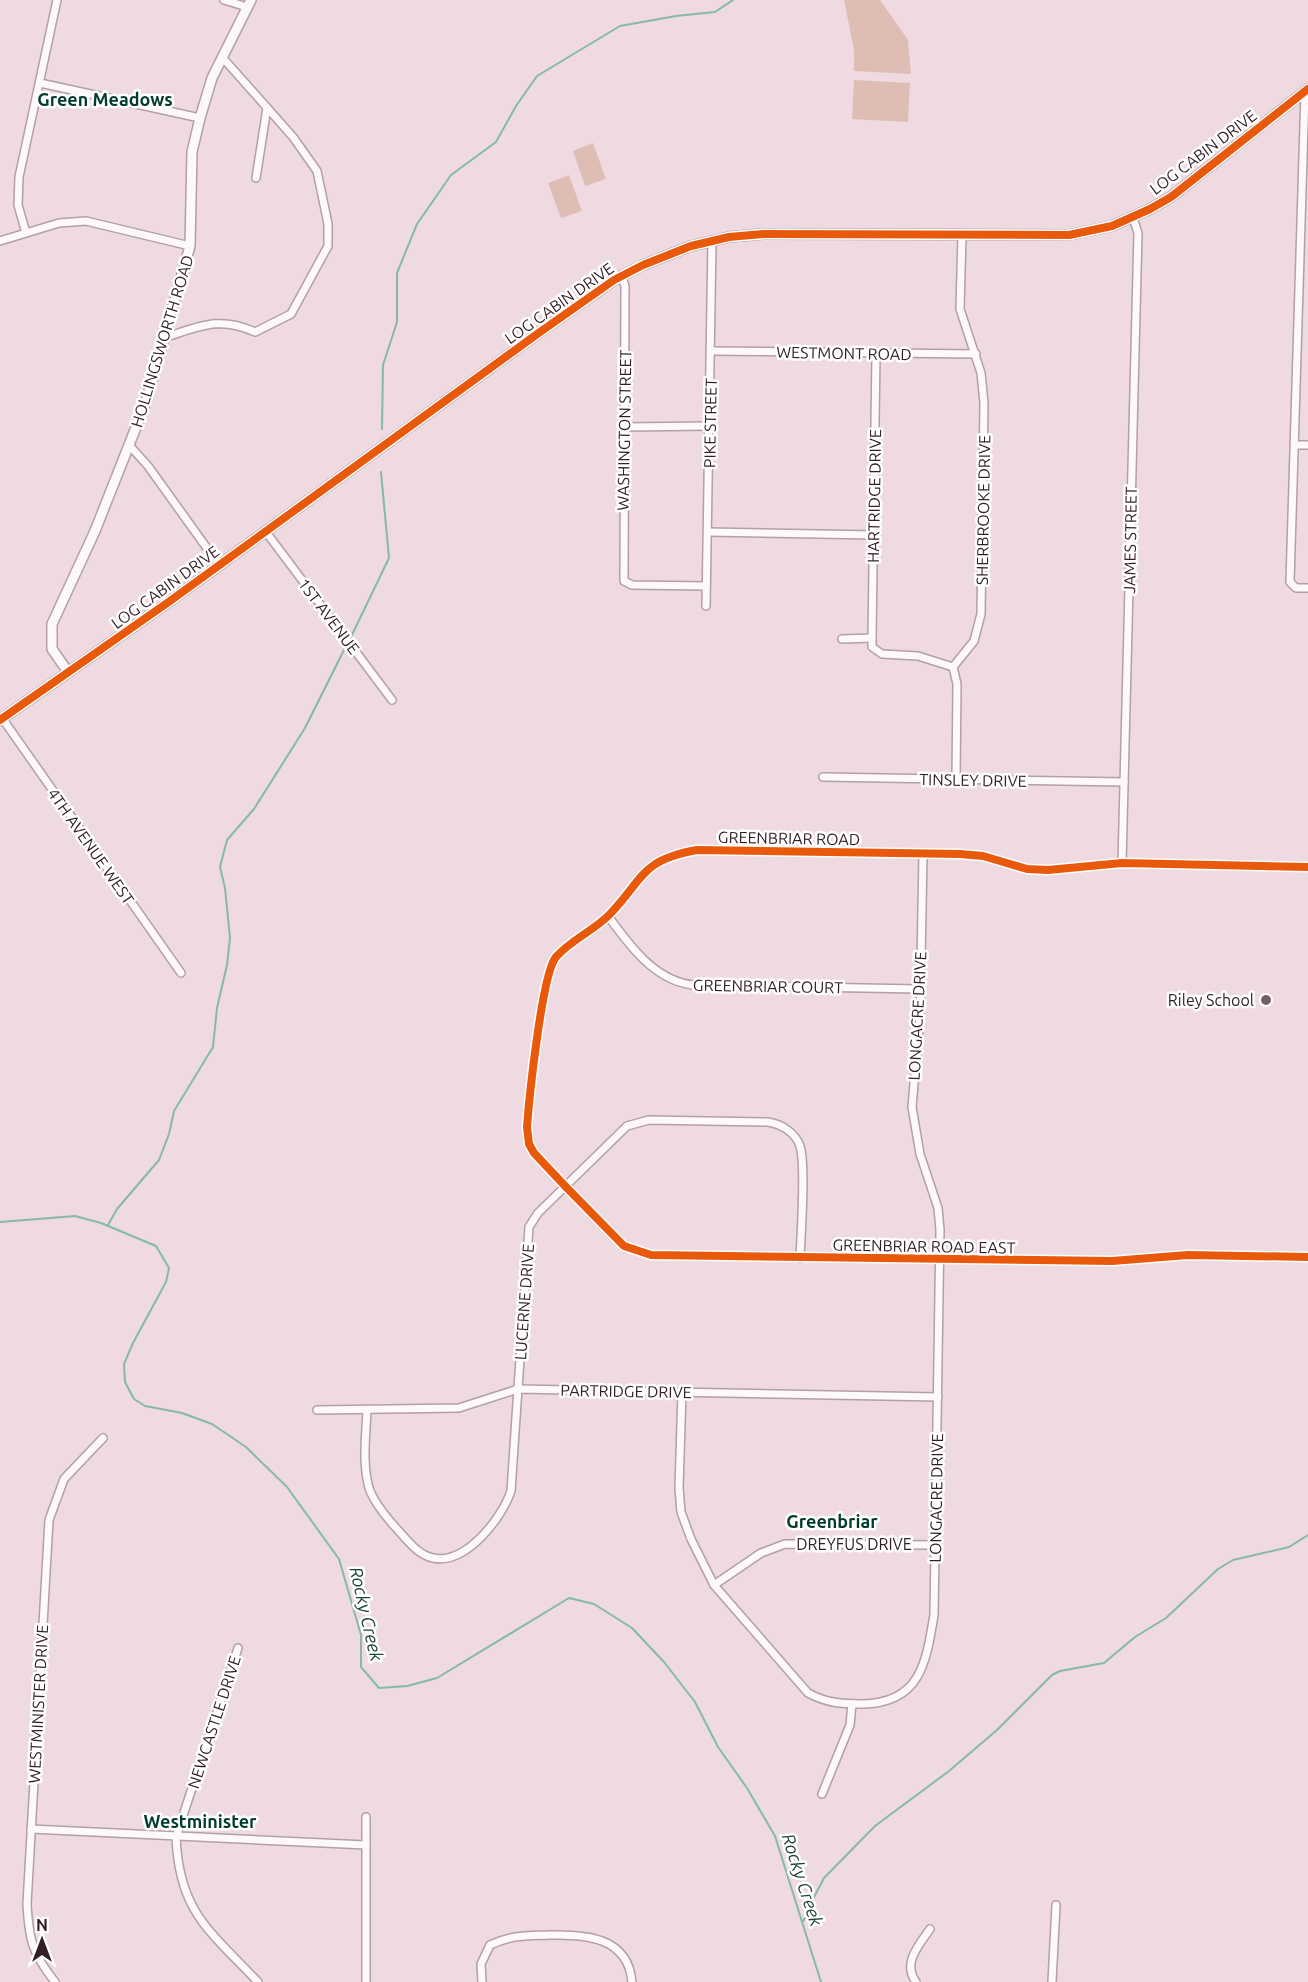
<svg xmlns="http://www.w3.org/2000/svg" width="1308" height="1982" font-family="Ubuntu,sans-serif">
	<rect width="100%" height="100%" fill="#efdae2"/>
	<g fill="#debeb4">
		<polygon points="844,0 880,0 908,40 911,74 854,71 854,50"/>
		<polygon points="854,80 910,83 908,122 852,119"/>
		<polygon points="593,143 606,179 585,186 573,151"/>
		<polygon points="569,175 582,211 561,218 548,183"/>
	</g>
	<g fill="none" stroke-linecap="round" stroke-linejoin="round">
		<g stroke="#86b9aa" stroke-width="2">
			<polyline points="382,429 383,365 397,322 397,273 417,224 451,175 496,142 516,106 537,76 620,26 676,16 715,12 733,0"/>
			<polyline points="350,639 389,558 381,472"/>
			<polyline points="0,1222 75,1216 101,1223 156,1246 169,1268 166,1282 133,1343 124,1364 125,1382 134,1399 145,1406 182,1413 212,1424 246,1447 287,1487 339,1559 361,1635 361,1667 379,1688 407,1686 437,1678 569,1598 594,1604 632,1628 664,1662 695,1702 718,1747 747,1788 775,1836 821,1982"/>
			<polyline points="108,1225 117,1209 159,1160 169,1134 174,1111 213,1047 217,1008 227,965 230,938 225,888 220,867 227,840 254,809 305,728 347,644"/>
			<polyline points="802,1922 812,1910 813,1899 824,1878 875,1826 949,1771 997,1730 1052,1675 1060,1671 1104,1663 1135,1637 1166,1618 1218,1569 1233,1560 1289,1547 1308,1535"/>
		</g>
		<g stroke="#b39fa7" stroke-width="10">
			<g id="street">
				<polyline points="224,0 247,7"/>
				<polyline points="40,83 200,118"/>
				<polyline points="1305,92 1290,582 1296,588 1308,588"/>
				<polyline points="256,178 267,108"/>
				<polyline points="26,233 18,205 19,177 57,0"/>
				<polyline points="0,241 59,223 86,221 190,246"/>
				<polyline points="621,275 625,286 624,581 632,585 706,586"/>
				<path d="M166,337C201,326 220,316 255,332L291,314L328,246V224L317,171L293,137L222,57"/>
				<polyline points="711,351 976,354"/>
				<polyline points="625,427 710,426"/>
				<polyline points="1295,445 1308,445"/>
				<polyline points="130,446 148,466 219,565"/>
				<polyline points="266,532 392,700"/>
				<polyline points="708,532 874,535"/>
				<polyline points="706,606 712,241"/>
				<polyline points="872,638 876,353"/>
				<polyline points="842,639 872,638 872,647 882,654 918,656 953,667"/>
				<polyline points="953,667 974,641 981,614 984,403 981,373 960,309 962,235"/>
				<polyline points="953,667 957,684 956,780"/>
				<polyline points="2,718 181,973"/>
				<polyline points="823,777 1124,782"/>
				<polyline points="1122,863 1138,233 1133,218"/>
				<path d="M1308,867L1122,863L1048,870L1027,869L983,856L960,854L697,850C640,860 644,879 609,915C593,931 571,940 556,957C542,973 529,1100 527,1127L529,1144L534,1153L566,1187L624,1246L651,1255L1112,1261L1188,1255L1308,1257"/>
				<path d="M608,916C629,945 655,981 693,985L920,989"/>
				<path d="M682,1392L679,1488L681,1512L691,1539L714,1585L808,1693C827,1703 841,1704 862,1704C920,1703 926,1664 934,1615L940,1230L938,1208L920,1154L912,1107L920,1016L923,854"/>
				<polyline points="317,1410 459,1408 518,1389 938,1397"/>
				<path d="M367,1410C366,1435 362,1463 369,1488C374,1503 387,1518 397,1529C407,1540 418,1555 433,1558C466,1565 502,1518 511,1491L529,1227L538,1213L627,1126L649,1120L768,1122C781,1124 795,1132 800,1146C806,1165 801,1234 800,1258"/>
				<polyline points="714,1585 761,1553 785,1544 935,1545"/>
				<path d="M238,1648L176,1837C179,1912 210,1931 258,1982"/>
				<polyline points="822,1794 850,1725 852,1704"/>
				<polyline points="31,1829 366,1845"/>
				<path d="M55,1982C32,1953 29,1940 27,1904L49,1520L64,1479L103,1438"/>
				<polyline points="366,1982 366,1817"/>
				<path d="M482,1982L481,1964L490,1945C511,1935 526,1936 549,1935C586,1934 628,1937 632,1982"/>
				<path d="M916,1982C902,1963 919,1945 930,1929"/>
				<polyline points="1052,1982 1056,1905"/>
			</g>
		</g>
		<g stroke="#b39fa7" stroke-width="12">
			<g id="secondary">
				<polyline points="68,672 52,649 52,624 95,531 146,402 190,246 192,152 200,118 212,78 251,0"/>
				<polyline points="0,720 170,601 540,332 614,280 643,265 691,246 729,237 763,234 1069,235 1112,226 1150,209 1171,197 1308,89"/>
			</g>
		</g>
		<use href="#street" stroke="#fdf9fb" stroke-width="7"/>
		<use href="#secondary" stroke="#fdf9fb" stroke-width="9"/>
		<g stroke="#fff" stroke-width="11">
			<g id="cycleway">
				<polyline points="0,720 170,601 540,332 614,280 643,265 691,246 729,237 763,234 1069,235 1112,226 1150,209 1171,197 1308,89"/>
				<path d="M1308,867L1122,863L1048,870L1027,869L983,856L960,854L697,850C640,860 644,879 609,915C593,931 571,940 556,957C542,973 529,1100 527,1127L529,1144L534,1153L566,1187L624,1246L651,1255L1112,1261L1188,1255L1308,1257"/>
			</g>
		</g>
		<use href="#cycleway" stroke="#e8590c" stroke-width="8"/>
	</g>
	<circle fill="#755f68" stroke="#fff" stroke-width="2" cx="1266" cy="1000" r="6"/>
	<g text-anchor="middle" stroke-width="5" stroke-linejoin="round" paint-order="stroke">
		<g font-size="16" fill="#331d27" stroke="#fff">
			<text transform="translate(1203 152) rotate(-37)" y="6">LOG CABIN DRIVE</text>
			<text transform="translate(559 303) rotate(-35)" y="6">LOG CABIN DRIVE</text>
			<text transform="translate(162 341) rotate(-73)" y="6">HOLLINGSWORTH ROAD</text>
			<text transform="translate(844 353) rotate(1)" y="6">WESTMONT ROAD</text>
			<text transform="translate(710 423) rotate(-89)" y="6">PIKE STREET</text>
			<text transform="translate(624 430) rotate(-89)" y="6">WASHINGTON STREET</text>
			<text transform="translate(874 496) rotate(-89)" y="6">HARTRIDGE DRIVE</text>
			<text transform="translate(983 510) rotate(-89)" y="6">SHERBROOKE DRIVE</text>
			<text transform="translate(1130 540) rotate(-89)" y="6">JAMES STREET</text>
			<text transform="translate(165 587) rotate(-36)" y="6">LOG CABIN DRIVE</text>
			<text transform="translate(329 616) rotate(53)" y="6">1ST AVENUE</text>
			<text transform="translate(973 780) rotate(1)" y="6">TINSLEY DRIVE</text>
			<text transform="translate(789 838) rotate(1)" y="6">GREENBRIAR ROAD</text>
			<text transform="translate(91 846) rotate(55)" y="6">4TH AVENUE WEST</text>
			<text transform="translate(768 986) rotate(1)" y="6">GREENBRIAR COURT</text>
			<text transform="translate(917 1016) rotate(-87)" y="6">LONGACRE DRIVE</text>
			<text transform="translate(924 1246) rotate(1)" y="6">GREENBRIAR ROAD EAST</text>
			<text transform="translate(524 1302) rotate(-86)" y="6">LUCERNE DRIVE</text>
			<text transform="translate(626 1391) rotate(1)" y="6">PARTRIDGE DRIVE</text>
			<text transform="translate(936 1498) rotate(-89)" y="6">LONGACRE DRIVE</text>
			<text x="854" y="1550">DREYFUS DRIVE</text>
			<text transform="translate(38 1704) rotate(-87)" y="6">WESTMINISTER DRIVE</text>
			<text transform="translate(214 1722) rotate(-72)" y="6">NEWCASTLE DRIVE</text>
		</g>
		<g font-size="16" fill="#331d27" stroke="#fff" text-anchor="end">
			<text x="1254" y="1006">Riley School</text>
		</g>
		<g font-size="18" font-weight="bold" fill="#013b2d" stroke="#fff">
			<text x="105" y="106">Green Meadows</text>
			<text x="832" y="1528">Greenbriar</text>
			<text x="200" y="1828">Westminister</text>
		</g>
		<g font-size="18" font-style="italic" fill="#1e4338" stroke="#fff">
			<text transform="translate(366 1614) rotate(77)" y="6">Rocky Creek</text>
			<text transform="translate(802 1880) rotate(72)" y="6">Rocky Creek</text>
		</g>
	</g>
	<g transform="translate(42 1940)" stroke="#ffffff" stroke-width="4.5" paint-order="stroke">
	<path d="M0-4.5L10 22L0 15L-10 22Z" fill="#331d27"/>
	<text y="-9" font-size="16" font-weight="bold" text-anchor="middle" fill="#331d27">N</text>
	</g>
</svg>
